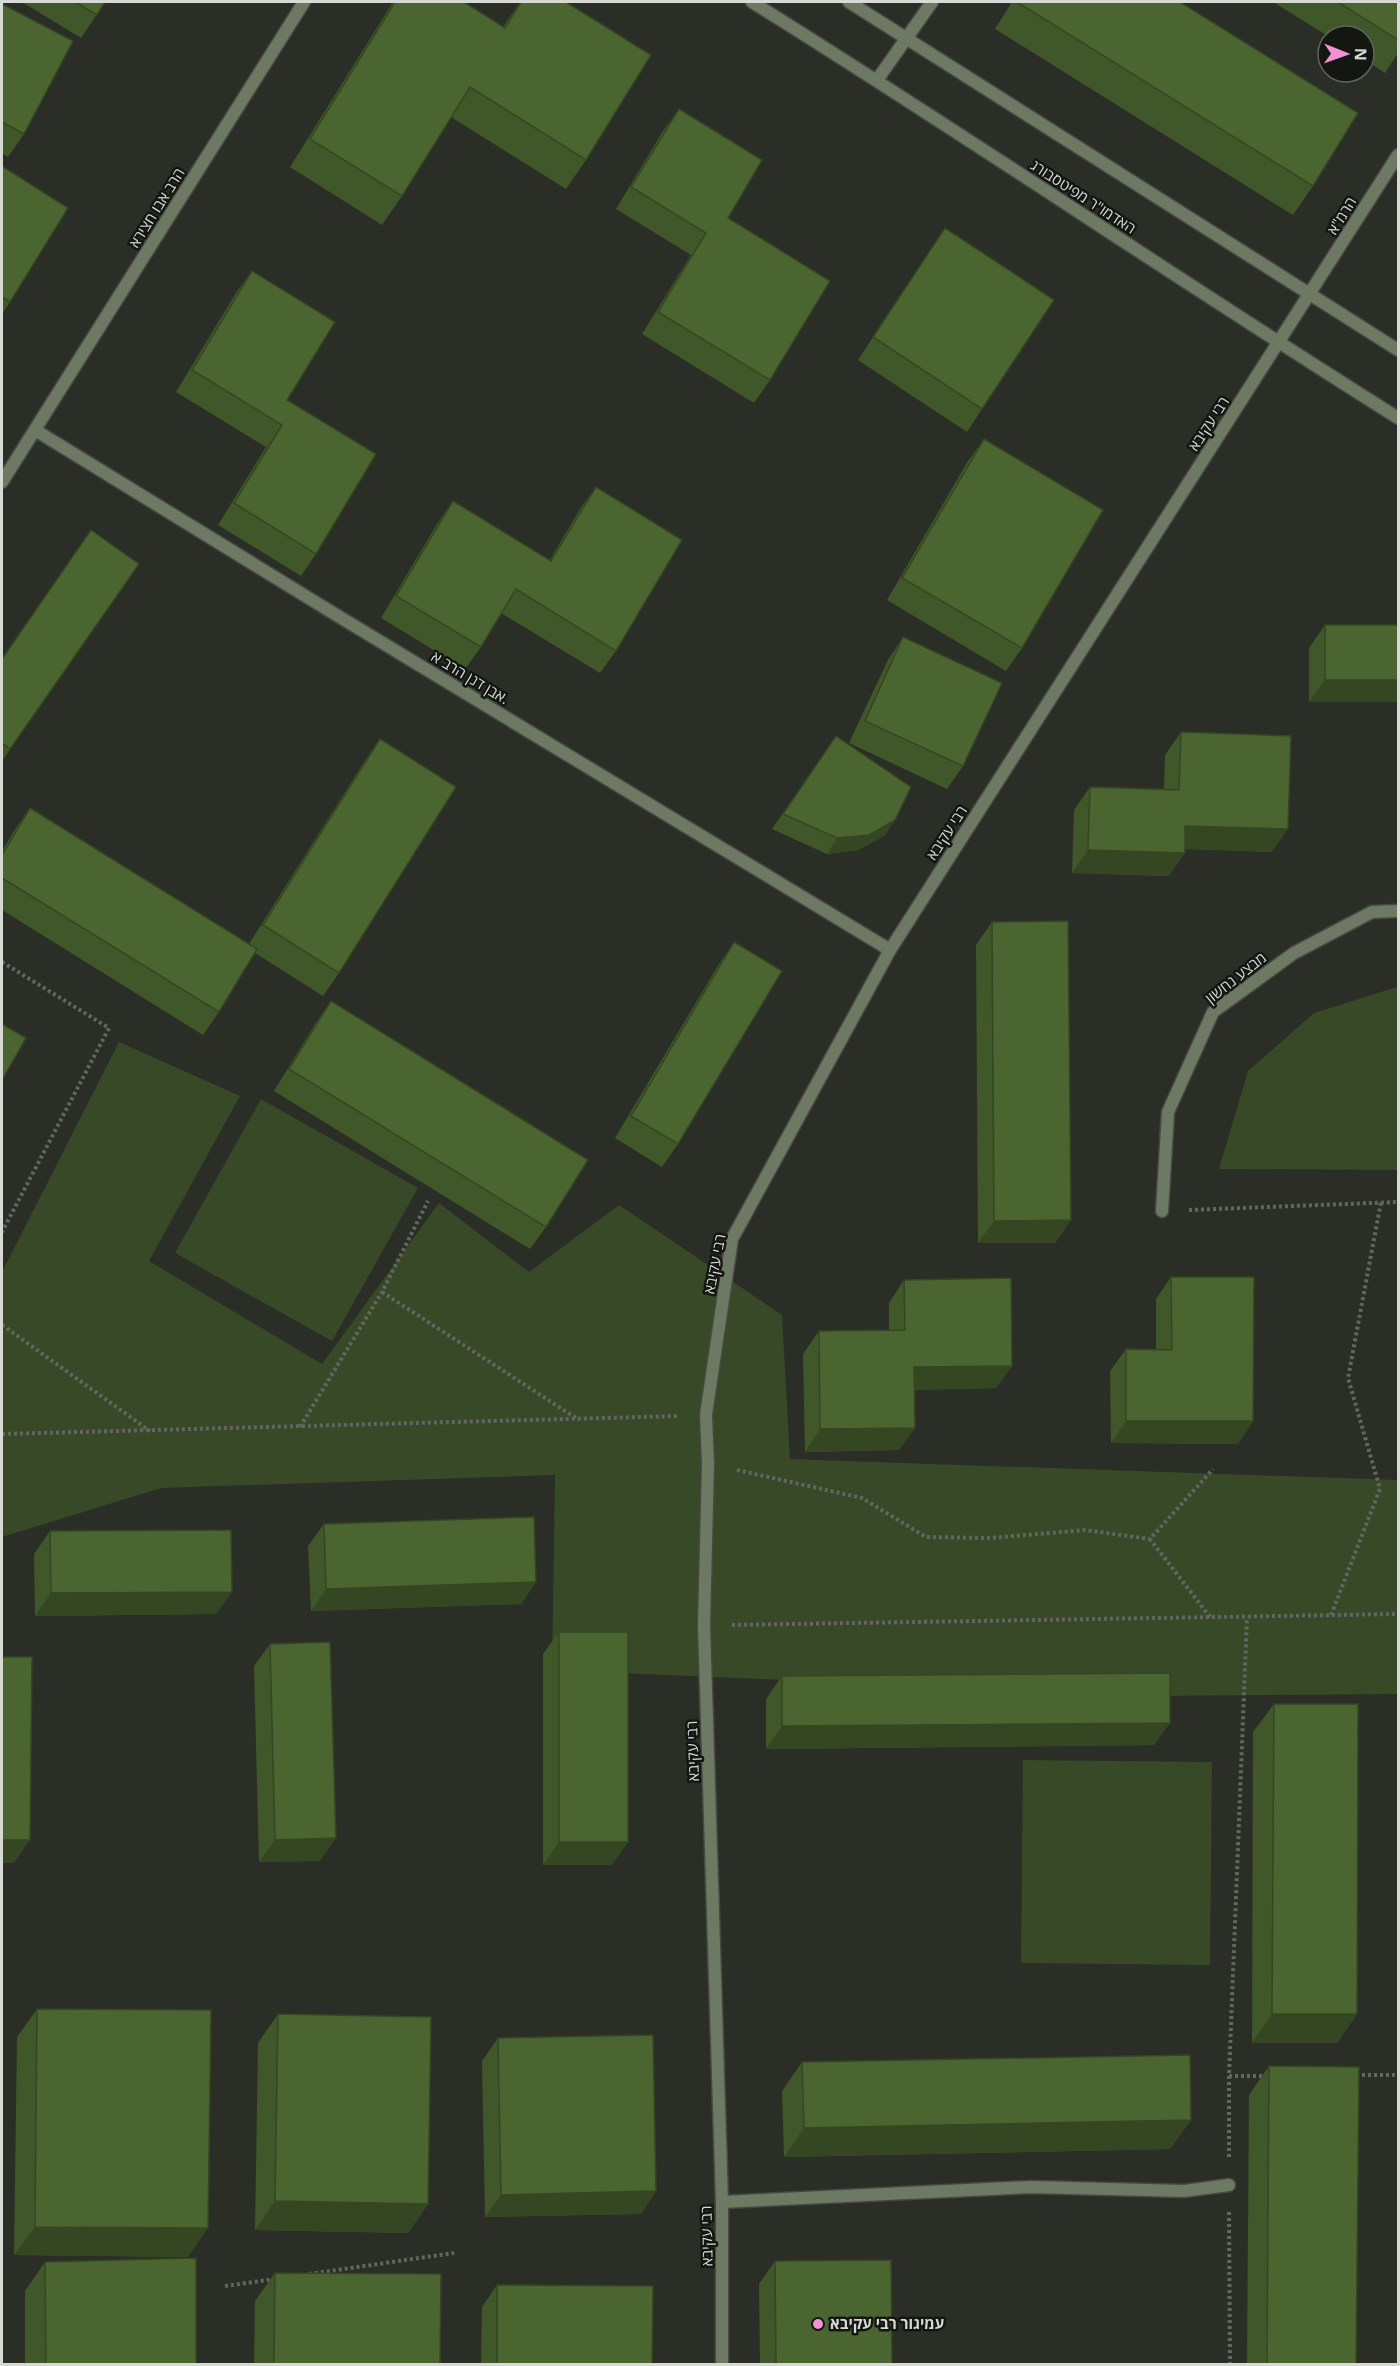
<svg xmlns="http://www.w3.org/2000/svg" width="1400" height="2366" font-family="'Open Sans','Noto Sans Hebrew',sans-serif">
	<rect width="100%" height="100%" fill="#2a2e27"/>
	<g fill="#374926">
		<polygon points="1394,988 1398,988 1398,1170 1219,1169 1248,1071 1314,1013"/>
		<polygon points="119,1042 240,1096 149,1261 322,1364 439,1203 529,1272 619,1205 782,1315 790,1459 1398,1480 1398,1694 1154,1696 552,1670 555,1475 161,1488 2,1537 2,1272"/>
		<polygon points="261,1099 418,1188 332,1341 175,1253"/>
		<polygon points="1023,1760 1212,1762 1210,1965 1021,1963"/>
	</g>
	<g fill="none" stroke-linecap="round" stroke-linejoin="round">
		<g stroke="#464943" stroke-width="15">
			<polyline id="service" points="722,2202 1031,2187 1184,2191 1229,2185"/>
		</g>
		<g stroke="#464943" stroke-width="15">
			<g id="minor">
				<polyline points="877,80 932,2"/>
				<polyline points="35,430 338,616 890,950"/>
				<polyline points="2,482 304,2"/>
				<polyline points="1162,1211 1168,1112 1213,1012 1294,953 1372,912 1398,911"/>
				<polyline points="722,2364 722,2202 704,1625 708,1464 706,1415 732,1239 890,950 1398,155"/>
			</g>
		</g>
		<g stroke="#464943" stroke-width="15">
			<g id="tertiary">
				<path d="M752,2C969,137 1181,282 1398,418"/>
				<polyline points="849,2 1398,350"/>
			</g>
		</g>
		<g stroke="#636660" stroke-width="4" stroke-dasharray="3 3" stroke-linecap="butt">
			<polyline points="2,962 109,1028 2,1232"/>
			<polyline points="1189,1210 1398,1202"/>
			<polyline points="382,1292 579,1420"/>
			<polyline points="2,1325 150,1431"/>
			<polyline points="300,1427 382,1292 428,1201"/>
			<polyline points="2,1434 679,1416"/>
			<polyline points="737,1470 862,1498 926,1537 989,1538 1085,1530 1150,1539"/>
			<polyline points="1331,1615 1380,1489 1348,1378 1381,1202"/>
			<polyline points="1210,1617 1150,1539 1213,1469"/>
			<polyline points="732,1625 1398,1614"/>
			<polyline points="1356,2075 1398,2075"/>
			<polyline points="1229,2076 1268,2076"/>
			<polyline points="1229,2157 1229,2076 1247,1617"/>
			<polyline points="1229,2212 1230,2364"/>
			<polyline points="309,2274 454,2253"/>
			<polyline points="225,2286 275,2279"/>
		</g>
		<use href="#service" stroke="#6d7962" stroke-width="12"/>
		<use href="#minor" stroke="#6d7962" stroke-width="12"/>
		<use href="#tertiary" stroke="#6d7962" stroke-width="12"/>
	</g>
	<g fill="#405729">
		<polygon points="22,2 105,2 81,38"/>
		<polygon points="393,2 464,2 503,27 520,2 566,2 586,160 566,189 451,117 402,196 382,225 290,167"/>
		<polygon points="1012,2 1180,2 1313,186 1293,215 995,29"/>
		<polygon points="1273,2 1398,2 1398,53 1385,73 1364,59 1364,36 1328,36"/>
		<polygon points="2,4 24,134 8,157 2,153"/>
		<polygon points="679,109 728,218 770,380 754,403 642,334 691,255 616,209 663,131"/>
		<polygon points="2,166 10,302 2,314"/>
		<polygon points="945,228 982,409 967,432 858,360"/>
		<polygon points="252,271 287,400 316,554 301,576 218,525 266,447 176,392 236,293"/>
		<polygon points="984,439 1022,648 1006,671 887,600 968,461"/>
		<polygon points="596,487 616,651 600,673 501,613 481,647 465,669 381,618 437,524 453,501 550,560 580,509"/>
		<polygon points="139,564 2,761 2,659"/>
		<polygon points="1325,625 1398,625 1309,702 1309,648"/>
		<polygon points="903,637 963,766 947,789 849,743 888,660"/>
		<polygon points="1181,732 1272,852 1185,849 1169,876 1072,873 1074,810 1090,787 1164,789 1165,755"/>
		<polygon points="836,736 895,820 884,836 858,850 827,854 772,829"/>
		<polygon points="380,739 339,973 323,996 255,953 219,1012 203,1035 2,910 2,851 14,831 30,808 249,944 364,762"/>
		<polygon points="992,922 1071,1220 1055,1243 978,1243 976,945"/>
		<polygon points="734,942 678,1144 662,1167 615,1138 719,964"/>
		<polygon points="331,1001 546,1227 530,1249 274,1091 315,1024"/>
		<polygon points="1171,1277 1253,1421 1238,1444 1111,1443 1110,1371 1126,1349 1156,1349 1156,1299"/>
		<polygon points="904,1280 1012,1366 996,1388 914,1390 899,1450 805,1452 803,1354 819,1331 889,1330 889,1303"/>
		<polygon points="324,1524 536,1582 521,1604 311,1611 308,1546"/>
		<polygon points="50,1531 216,1614 35,1616 34,1554"/>
		<polygon points="559,1632 612,1865 543,1865 543,1654"/>
		<polygon points="270,1644 320,1861 259,1862 254,1666"/>
		<polygon points="782,1676 1154,1745 766,1749 766,1699"/>
		<polygon points="1274,1704 1357,2014 1337,2043 1252,2043 1253,1732"/>
		<polygon points="37,2009 188,2257 14,2255 17,2037"/>
		<polygon points="278,2014 428,2204 408,2233 255,2230 258,2043"/>
		<polygon points="498,2038 656,2191 641,2214 485,2217 482,2061"/>
		<polygon points="802,2062 1191,2120 1170,2149 784,2157 782,2091"/>
		<polygon points="1269,2066 1356,2364 1247,2364 1249,2095"/>
		<polygon points="775,2261 892,2364 760,2364 759,2284"/>
		<polygon points="45,2262 196,2364 25,2364 25,2291"/>
		<polygon points="275,2273 440,2364 254,2364 255,2301"/>
		<polygon points="497,2285 652,2364 481,2364 482,2307"/>
	</g>
	<g fill="#344722">
		<polygon points="1325,680 1398,680 1398,702 1309,702"/>
		<polygon points="895,820 884,836 858,850 827,854 837,838"/>
		<polygon points="1185,826 1288,829 1272,852 1169,848"/>
		<polygon points="1088,850 1185,853 1169,876 1072,873"/>
		<polygon points="1071,1220 1055,1243 978,1243 994,1221"/>
		<polygon points="1012,1366 996,1388 898,1390 914,1367"/>
		<polygon points="1126,1421 1253,1421 1238,1444 1111,1443"/>
		<polygon points="915,1428 899,1450 805,1452 820,1429"/>
		<polygon points="536,1582 521,1604 311,1611 326,1589"/>
		<polygon points="232,1592 216,1614 35,1616 51,1593"/>
		<polygon points="1170,1723 1154,1745 766,1749 782,1726"/>
		<polygon points="336,1838 320,1861 259,1862 275,1840"/>
		<polygon points="2,1840 30,1840 14,1863 2,1863"/>
		<polygon points="559,1842 628,1842 612,1865 543,1865"/>
		<polygon points="1272,2014 1357,2014 1337,2043 1252,2043"/>
		<polygon points="1191,2120 1170,2149 784,2157 804,2128"/>
		<polygon points="656,2191 641,2214 485,2217 501,2195"/>
		<polygon points="275,2201 428,2204 408,2233 255,2230"/>
		<polygon points="35,2227 208,2228 188,2257 14,2255"/>
	</g>
	<g fill="#4b6530" stroke="#344722" stroke-width="1.5">
		<polygon points="75,2 105,2 97,15"/>
		<polygon points="395,2 464,2 505,28 521,2 566,2 651,55 586,160 470,87 402,196 310,139"/>
		<polygon points="1017,2 1180,2 1358,113 1313,186"/>
		<polygon points="1338,2 1398,2 1398,40"/>
		<polygon points="2,4 73,41 24,134 2,122"/>
		<polygon points="679,109 762,160 728,218 830,281 770,380 658,312 706,233 631,187"/>
		<polygon points="2,166 68,208 10,302 2,297"/>
		<polygon points="945,228 1054,300 982,409 873,337"/>
		<polygon points="252,271 335,322 287,400 376,454 316,554 234,503 282,425 192,370"/>
		<polygon points="984,439 1103,510 1022,648 902,578"/>
		<polygon points="596,487 682,540 616,651 516,589 481,647 396,596 453,501 551,561"/>
		<polygon points="91,530 139,564 10,749 2,743 2,659"/>
		<rect x="1325" y="625" width="73" height="55"/>
		<polygon points="903,637 1002,683 963,766 865,721"/>
		<polygon points="1181,732 1291,736 1288,829 1185,826 1185,853 1088,850 1090,787 1179,790"/>
		<polygon points="836,736 911,787 895,820 869,835 837,838 783,814"/>
		<polygon points="380,739 456,787 339,973 263,925"/>
		<polygon points="30,808 257,949 219,1012 2,878 2,855"/>
		<polygon points="1068,921 1071,1220 994,1221 992,922"/>
		<polygon points="734,942 782,971 678,1144 631,1116"/>
		<polygon points="331,1001 588,1160 546,1227 289,1069"/>
		<polygon points="2,1024 26,1038 2,1080"/>
		<polygon points="1171,1277 1254,1277 1253,1421 1126,1421 1126,1349 1172,1350"/>
		<polygon points="1011,1278 1012,1366 914,1367 915,1428 820,1429 819,1331 905,1330 904,1280"/>
		<polygon points="534,1517 536,1582 326,1589 324,1524"/>
		<polygon points="231,1530 232,1592 51,1593 50,1531"/>
		<rect x="559" y="1632" width="69" height="210"/>
		<polygon points="330,1642 336,1838 275,1840 270,1644"/>
		<polygon points="2,1657 32,1657 30,1840 2,1840"/>
		<polygon points="1170,1673 1170,1723 782,1726 782,1676"/>
		<polygon points="1274,1704 1358,1704 1357,2014 1272,2014"/>
		<polygon points="37,2009 211,2010 208,2228 35,2227"/>
		<polygon points="278,2014 431,2017 428,2204 275,2201"/>
		<polygon points="653,2035 656,2191 501,2195 498,2038"/>
		<polygon points="1190,2055 1191,2120 804,2128 802,2062"/>
		<polygon points="1269,2066 1359,2067 1356,2364 1267,2364"/>
		<polygon points="196,2258 196,2364 46,2364 45,2262"/>
		<polygon points="891,2260 892,2364 776,2364 775,2261"/>
		<polygon points="275,2273 441,2274 440,2364 274,2364"/>
		<polygon points="497,2285 653,2286 652,2364 497,2364"/>
	</g>
	<circle fill="#f491d3" stroke="#141612" stroke-width="2" cx="818" cy="2324" r="6"/>
	<g text-anchor="middle" stroke-width="5" stroke-linejoin="round" paint-order="stroke">
		<g font-size="15" fill="#d6d9d4" stroke="#141612">
			<text transform="translate(1083 197) rotate(33)" y="5">האדמו"ר מפיטסבורג</text>
			<text transform="translate(157 208) rotate(-58)" y="5">הרב אבו חצירא</text>
			<text transform="translate(1342 216) rotate(-58)" y="5">הרמ"א</text>
			<text transform="translate(1209 424) rotate(-57)" y="5">רבי עקיבא</text>
			<text transform="translate(470 678) rotate(31)" y="5">אבן דנן הרב א.</text>
			<text transform="translate(947 833) rotate(-57)" y="5">רבי עקיבא</text>
			<text transform="translate(1236 978) rotate(-38)" y="5">מבצע נחשון</text>
			<text transform="translate(715 1264) rotate(-79)" y="5">רבי עקיבא</text>
			<text transform="translate(693 1751) rotate(-92)" y="5">רבי עקיבא</text>
			<text transform="translate(707 2236) rotate(-91)" y="5">רבי עקיבא</text>
		</g>
		<g font-size="15" font-weight="bold" fill="#d6d9d4" stroke="#141612" text-anchor="start">
			<text x="830" y="2329">עמיגור רבי עקיבא</text>
		</g>
	</g>
	<rect width="1400" height="2366" fill="none" stroke="#d6d9d4" stroke-width="6"/>
	<g transform="translate(1346 54) rotate(91)"><circle r="28" fill="#141612" stroke="#626460" stroke-width="1.5"/>
	<path d="M0-4.5L10 22L0 15L-10 22Z" fill="#f491d3"/>
	<text y="-9" font-size="16" font-weight="bold" text-anchor="middle" fill="#d6d9d4">N</text>
	</g>
</svg>
